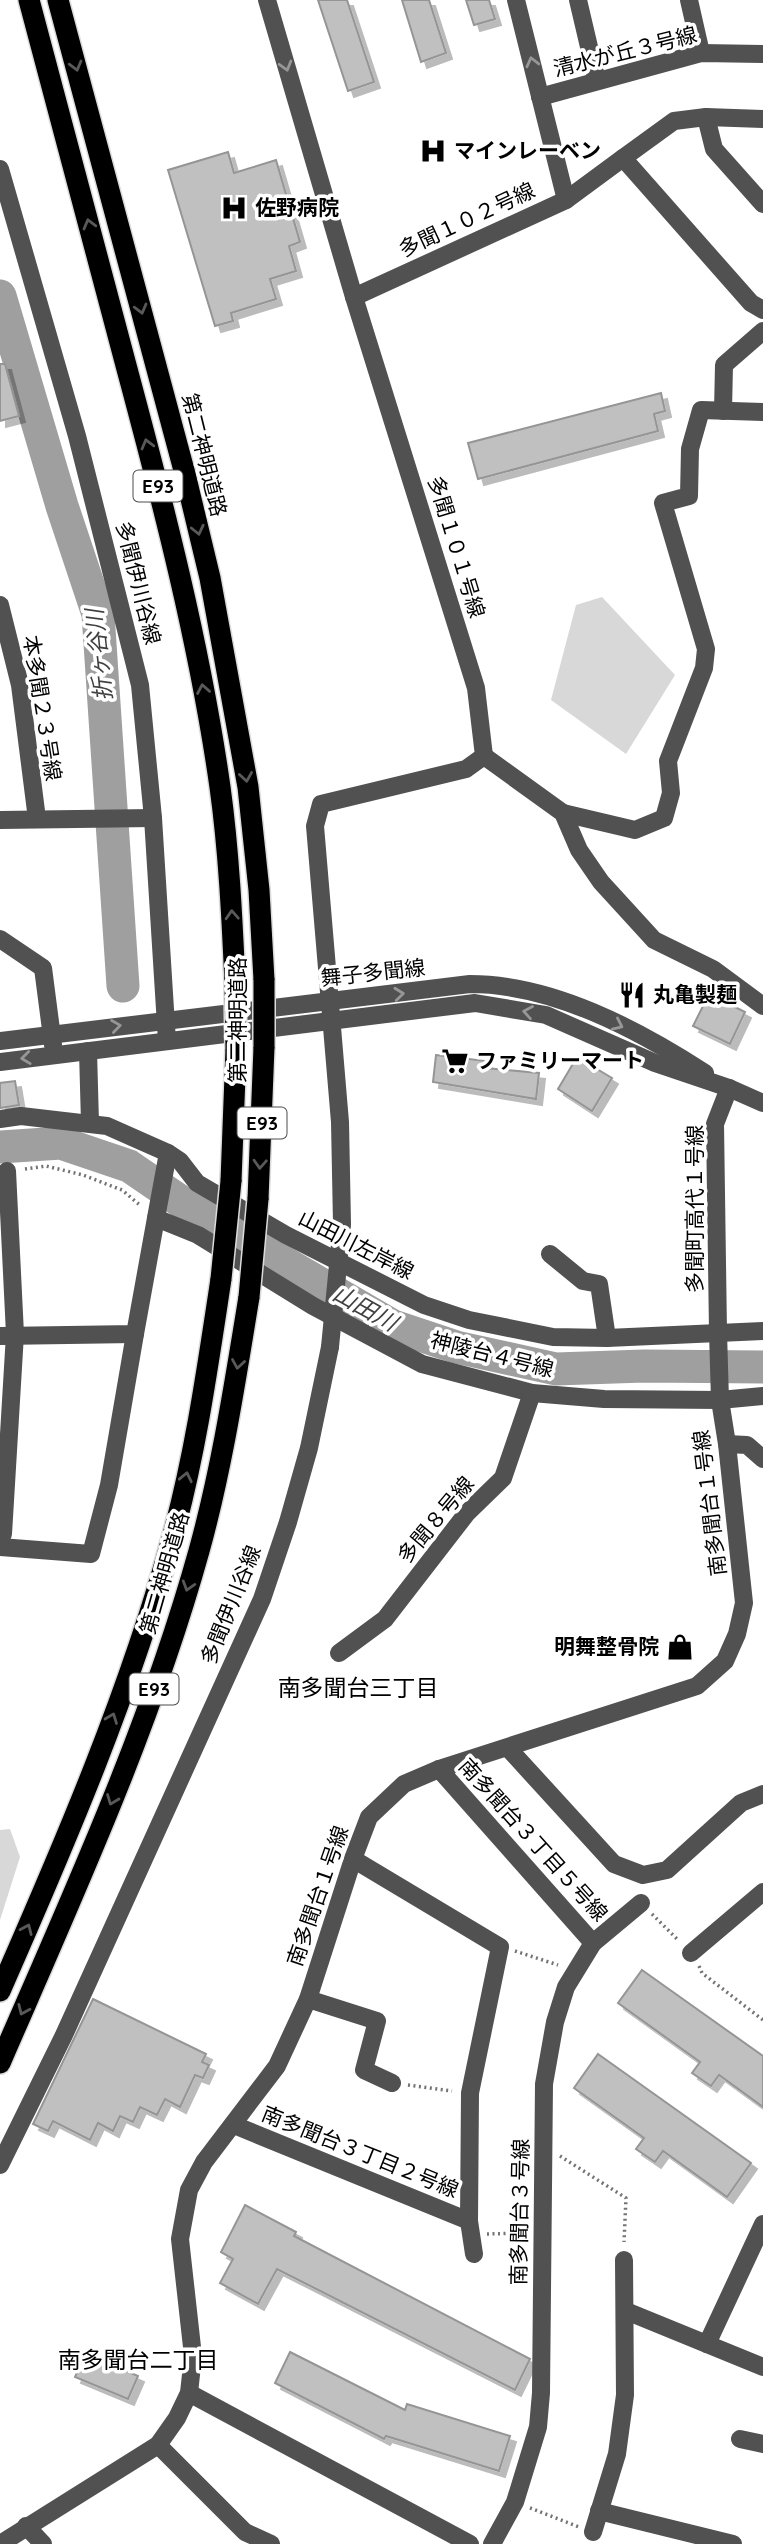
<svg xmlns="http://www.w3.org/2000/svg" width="763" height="2544" font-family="Quicksand,'Noto Sans JP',sans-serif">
	<defs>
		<filter id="shadow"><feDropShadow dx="6" dy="6" stdDeviation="0" flood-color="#0004"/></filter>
	</defs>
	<rect width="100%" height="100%" fill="#fff"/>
	<g fill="#d8d8d8">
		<polygon points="602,597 675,675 626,754 551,700 576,605"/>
		<polygon points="10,1829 20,1857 0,1920 0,1830"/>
	</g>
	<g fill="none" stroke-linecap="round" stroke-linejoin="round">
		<g stroke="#9f9f9f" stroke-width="33">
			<polyline points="0,296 62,506 98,614 123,986"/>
			<polyline points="0,1147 61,1143 129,1166 189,1207 393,1326 456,1347 556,1369 644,1366 763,1367"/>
		</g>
	</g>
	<g fill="#c0c0c0" stroke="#959595" stroke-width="2" filter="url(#shadow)">
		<polygon points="318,0 347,0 374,82 348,91"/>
		<polygon points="402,0 429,0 446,53 421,62"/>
		<polygon points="466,0 489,0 495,19 474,25"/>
		<polygon points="228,152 234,173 276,160 300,242 289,246 296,271 270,279 276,299 231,313 233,321 215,326 168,170"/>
		<polygon points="0,364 5,364 19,416 0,421"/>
		<polygon points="661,393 665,411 654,414 658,431 478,479 468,443"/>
		<polygon points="709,994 745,1012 730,1044 693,1026"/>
		<polygon points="436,1055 486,1061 485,1068 539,1073 536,1099 433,1082"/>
		<polygon points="577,1057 612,1078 592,1111 558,1089"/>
		<polygon points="15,1081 19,1105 0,1108 0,1083"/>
		<polygon points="642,1970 763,2056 763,2107 719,2075 711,2086 692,2073 700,2062 618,2003"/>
		<polygon points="93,1999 206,2054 202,2062 209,2065 203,2078 195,2075 180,2107 165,2099 157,2115 140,2107 133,2122 120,2116 113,2131 98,2123 90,2140 53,2121 48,2131 33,2124"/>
		<polygon points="598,2054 751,2163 727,2197 663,2151 655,2162 636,2149 644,2138 574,2088"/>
		<polygon points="245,2205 296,2232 294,2236 530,2359 515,2390 277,2269 258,2304 220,2283 233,2259 221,2252"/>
		<polygon points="290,2352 405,2410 407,2404 510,2436 499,2471 386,2436 384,2439 275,2383"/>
		<polygon points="85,2353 138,2376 128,2399 75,2377"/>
	</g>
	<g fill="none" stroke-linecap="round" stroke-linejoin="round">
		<g stroke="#dbdbdb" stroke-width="24">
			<g id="highway">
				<path d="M29,0C62,123 95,246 127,369C164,507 200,646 220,787C229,852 232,918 235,983"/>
				<polyline points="58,0 185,474 210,578 248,787 259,890 264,980"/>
				<polyline points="231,1181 236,1049"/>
				<polyline points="258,1199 264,1047"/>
				<path d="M0,1991C65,1843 130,1692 173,1535C196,1451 208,1364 221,1279"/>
				<path d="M0,2063C73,1895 150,1727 199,1551C222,1468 235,1382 249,1297"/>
			</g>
		</g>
		<g stroke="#737373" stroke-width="3.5" stroke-dasharray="2 3.5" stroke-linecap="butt">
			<polyline points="25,1169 46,1166 83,1175 122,1190 141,1206"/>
			<polyline points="652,1914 679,1941"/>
			<polyline points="515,1951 558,1965"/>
			<polyline points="699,1966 702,1973 763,2020"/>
			<polyline points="408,2085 452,2091"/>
			<polyline points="560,2156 626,2198 624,2242"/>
			<polyline points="487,2234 525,2233"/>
			<polyline points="530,2508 579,2527"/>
		</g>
		<g stroke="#515151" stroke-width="18">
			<polyline points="267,0 354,297 476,688 484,756 466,769 321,804 315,826 340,1122 342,1224"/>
			<polyline points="516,0 566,200"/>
			<polyline points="578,0 597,81"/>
			<polyline points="689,0 701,53"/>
			<polyline points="540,97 701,53 763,54"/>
			<polyline points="706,117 714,149 763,204"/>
			<polyline points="623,158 674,121 706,117 763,119"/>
			<polyline points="0,169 77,436 140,685 153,818 167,1041"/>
			<polyline points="354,297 566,200 623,158 751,303 763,310"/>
			<polyline points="723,411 724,365 763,331"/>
			<polyline points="0,605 20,685 37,819"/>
			<polyline points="484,756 563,813 579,850 601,882 654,940 713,969 763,1006"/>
			<polyline points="563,813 635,830 664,818 671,793 668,761 704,668 706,649 663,503 689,496 690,449 701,410 763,412"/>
			<polyline points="0,820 153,818"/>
			<polyline points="0,939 43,968 53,1045"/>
			<path d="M0,1041L470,984C552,984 637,1029 705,1073"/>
			<polyline points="88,1051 90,1123"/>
			<polyline points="0,1062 475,1003 546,1015 655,1063 729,1088 763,1103"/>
			<polyline points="0,1119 21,1116 107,1126 168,1153 180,1161 197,1183 286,1235 424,1305 469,1320 553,1337 607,1338 763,1331"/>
			<polyline points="156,1218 168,1153"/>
			<polyline points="550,1254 583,1281 599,1284 607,1338"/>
			<polyline points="0,1336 135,1334 156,1218 198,1235 313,1306 422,1364 532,1393 604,1399 720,1400 763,1396"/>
			<polyline points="727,1444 747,1445 763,1459"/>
			<polyline points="0,1537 3,1534 15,1334 7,1171"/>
			<polyline points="0,1547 91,1554 109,1485 135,1334"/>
			<polyline points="339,1653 385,1619 467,1513 503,1478 532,1393"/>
			<polyline points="508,1748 614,1864 643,1875 667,1870 741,1803 763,1794"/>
			<polyline points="439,1769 593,1943"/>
			<polyline points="353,1859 500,1947 470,2093 469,2221 474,2254"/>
			<polyline points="691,1953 763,1892"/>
			<polyline points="308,1999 377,2021 364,2070 392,2083"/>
			<polyline points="234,2125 469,2221"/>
			<polyline points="0,2165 64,2035 262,1599 288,1522 309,1448 330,1347"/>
			<polyline points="626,2311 763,2367"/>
			<polyline points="707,2344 763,2224"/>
			<polyline points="189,2393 470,2544"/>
			<polyline points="740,2439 763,2444"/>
			<polyline points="158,2445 245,2532 271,2544"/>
			<polyline points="599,2511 733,2544"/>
			<polyline points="26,2526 43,2544"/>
			<polyline points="593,2532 617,2454 625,2395 624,2260"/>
			<polyline points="0,2544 158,2445 177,2418 189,2393 193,2356 180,2239 189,2190 204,2162 277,2066 308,1999 353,1859 369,1817 404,1784 439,1769 697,1686 725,1661 737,1634 744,1603 727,1444 720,1400 718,1332 715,1124 729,1088"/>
			<polyline points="492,2544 515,2502 538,2427 541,2393 544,2084 555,2022 566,1987 593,1943 641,1903"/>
		</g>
		<use href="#highway" stroke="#000" stroke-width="21"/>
		<g stroke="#dbdbdb" stroke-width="24" stroke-linecap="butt">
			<g id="highway-bridge">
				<polyline points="264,980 264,1047"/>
				<polyline points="235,983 236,1049"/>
				<polyline points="221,1279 231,1181"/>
				<polyline points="249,1297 258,1199"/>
			</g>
		</g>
		<polyline stroke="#515151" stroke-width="18" points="330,1347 342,1224"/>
		<use href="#highway-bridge" stroke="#000" stroke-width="21"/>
	</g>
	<defs><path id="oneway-chevron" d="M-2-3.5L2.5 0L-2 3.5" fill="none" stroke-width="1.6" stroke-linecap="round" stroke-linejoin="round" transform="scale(1.75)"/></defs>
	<g stroke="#979797">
		<use href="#oneway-chevron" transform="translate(532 62) rotate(-104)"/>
		<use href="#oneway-chevron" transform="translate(286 66) rotate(74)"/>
		<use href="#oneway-chevron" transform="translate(399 994) rotate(-6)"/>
		<use href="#oneway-chevron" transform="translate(528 1012) rotate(-170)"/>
		<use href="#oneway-chevron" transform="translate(618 1025) rotate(25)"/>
		<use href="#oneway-chevron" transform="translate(116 1026) rotate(-8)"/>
		<use href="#oneway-chevron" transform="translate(26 1058) rotate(173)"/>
	</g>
	<g stroke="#595959">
		<use href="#oneway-chevron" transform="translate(76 66) rotate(75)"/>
		<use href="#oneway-chevron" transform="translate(89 224) rotate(-105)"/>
		<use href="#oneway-chevron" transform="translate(141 309) rotate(75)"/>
		<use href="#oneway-chevron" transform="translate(147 444) rotate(-105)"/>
		<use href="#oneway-chevron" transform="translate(198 530) rotate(77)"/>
		<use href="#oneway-chevron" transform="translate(203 689) rotate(-100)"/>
		<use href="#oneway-chevron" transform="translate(246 777) rotate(81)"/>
		<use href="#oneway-chevron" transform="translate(232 915) rotate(-93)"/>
		<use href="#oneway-chevron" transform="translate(260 1164) rotate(93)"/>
		<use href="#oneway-chevron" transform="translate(238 1364) rotate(99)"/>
		<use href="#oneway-chevron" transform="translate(186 1477) rotate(-78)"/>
		<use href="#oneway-chevron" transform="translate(188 1586) rotate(107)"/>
		<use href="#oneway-chevron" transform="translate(112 1718) rotate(-69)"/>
		<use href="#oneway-chevron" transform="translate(112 1800) rotate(111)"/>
		<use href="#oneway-chevron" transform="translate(27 1929) rotate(-66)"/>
		<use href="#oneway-chevron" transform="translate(23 2010) rotate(114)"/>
	</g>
	<defs>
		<g id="hospital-bare" transform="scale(2.1)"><path d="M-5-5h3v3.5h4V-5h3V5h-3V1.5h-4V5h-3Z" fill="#000" stroke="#fff" stroke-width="2.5" paint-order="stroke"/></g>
		<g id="restaurant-bare" transform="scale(2.1)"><path d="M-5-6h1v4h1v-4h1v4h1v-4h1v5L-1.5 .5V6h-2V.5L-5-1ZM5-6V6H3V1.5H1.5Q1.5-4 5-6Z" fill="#000" stroke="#fff" stroke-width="2.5" paint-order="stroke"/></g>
		<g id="supermarket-bare" transform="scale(2.1)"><path d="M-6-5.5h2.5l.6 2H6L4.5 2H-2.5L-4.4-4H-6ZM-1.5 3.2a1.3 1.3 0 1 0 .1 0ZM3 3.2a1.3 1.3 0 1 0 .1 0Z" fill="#000" stroke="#fff" stroke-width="2.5" paint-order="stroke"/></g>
		<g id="shop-bare" transform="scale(2.1)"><path d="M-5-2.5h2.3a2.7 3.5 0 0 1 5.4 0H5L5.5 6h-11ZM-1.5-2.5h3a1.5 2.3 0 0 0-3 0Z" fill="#000" stroke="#fff" stroke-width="2.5" paint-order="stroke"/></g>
	</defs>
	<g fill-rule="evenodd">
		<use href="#hospital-bare" x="433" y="151"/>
		<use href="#hospital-bare" x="234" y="208"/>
		<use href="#restaurant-bare" x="632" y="995"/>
		<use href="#supermarket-bare" x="455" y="1061"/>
		<use href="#shop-bare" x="680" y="1647"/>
	</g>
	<g text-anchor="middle" stroke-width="7" stroke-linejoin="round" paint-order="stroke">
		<g fill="#fff" stroke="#4c4c4c" stroke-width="2">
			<rect x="133.5" y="470.5" width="49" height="31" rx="5"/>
			<rect x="237.5" y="1107.5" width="49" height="31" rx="5"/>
			<rect x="129.5" y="1673.5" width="49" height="31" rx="5"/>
		</g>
		<g font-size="19" font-weight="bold" fill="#000">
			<text x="158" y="493">E93</text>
			<text x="262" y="1130">E93</text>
			<text x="154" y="1696">E93</text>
		</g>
		<g font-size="21" fill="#000" stroke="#fff">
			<text transform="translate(625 52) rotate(-14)" y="7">清水が丘３号線</text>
			<text transform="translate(467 220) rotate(-25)" y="7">多聞１０２号線</text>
			<text transform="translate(204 455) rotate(76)" y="7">第二神明道路</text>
			<text transform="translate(456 547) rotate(73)" y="7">多聞１０１号線</text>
			<text transform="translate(138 583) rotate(76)" y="7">多聞伊川谷線</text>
			<text transform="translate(42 708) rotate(81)" y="7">本多聞２３号線</text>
			<text transform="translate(373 973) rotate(-6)" y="7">舞子多聞線</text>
			<text transform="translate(238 1020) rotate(-90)" y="7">第二神明道路</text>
			<text transform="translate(695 1209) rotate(-90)" y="7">多聞町高代１号線</text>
			<text transform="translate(356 1245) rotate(27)" y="7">山田川左岸線</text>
			<text transform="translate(492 1355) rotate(14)" y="7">神陵台４号線</text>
			<text transform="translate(710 1503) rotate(-97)" y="7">南多聞台１号線</text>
			<text transform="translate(436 1520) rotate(-50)" y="7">多聞８号線</text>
			<text transform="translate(165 1573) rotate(-74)" y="7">第二神明道路</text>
			<text transform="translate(231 1605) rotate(-68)" y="7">多聞伊川谷線</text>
			<text transform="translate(533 1840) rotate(48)" y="7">南多聞台３丁目５号線</text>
			<text transform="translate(318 1896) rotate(-71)" y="7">南多聞台１号線</text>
			<text transform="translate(360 2152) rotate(22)" y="7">南多聞台３丁目２号線</text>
			<text transform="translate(520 2212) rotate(-89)" y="7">南多聞台３号線</text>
		</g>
		<g font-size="21" font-weight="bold" fill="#000" stroke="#fff" text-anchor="start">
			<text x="454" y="158">マインレーベン</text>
			<text x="255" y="215">佐野病院</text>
			<text x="653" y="1002">丸亀製麺</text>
			<text x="476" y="1068">ファミリーマート</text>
			<text x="659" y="1654" text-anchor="end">明舞整骨院</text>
		</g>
		<g font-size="23" font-style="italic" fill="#404040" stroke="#fff">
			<text transform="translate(99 655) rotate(-96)" y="8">折ヶ谷川</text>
			<text transform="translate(365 1308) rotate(29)" y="8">山田川</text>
		</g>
		<g font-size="23" fill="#000" stroke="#fff">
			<text x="358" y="1696">南多聞台三丁目</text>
			<text x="138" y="2368">南多聞台二丁目</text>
		</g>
	</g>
</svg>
